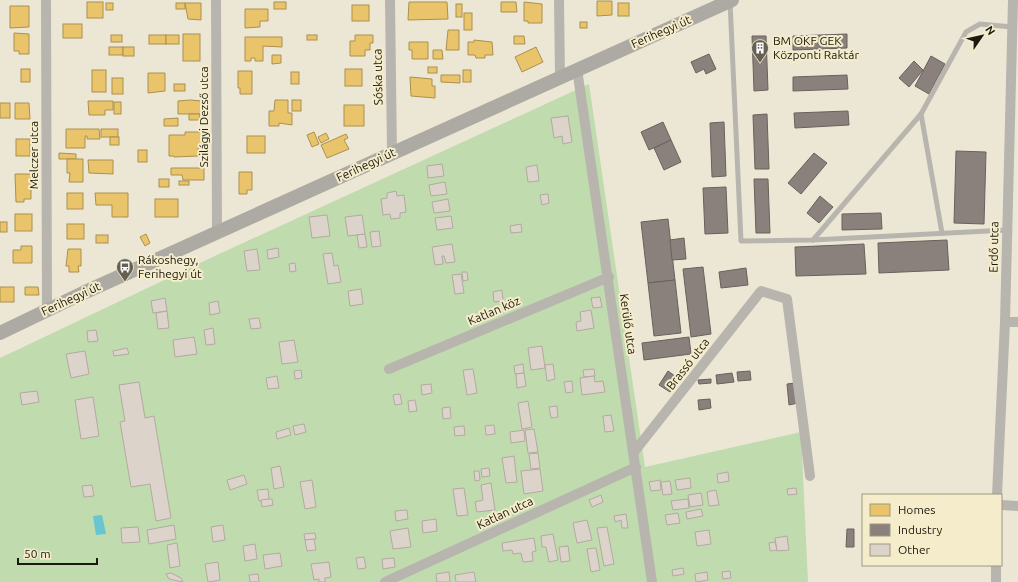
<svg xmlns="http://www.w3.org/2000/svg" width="1018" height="582" font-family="Ubuntu,sans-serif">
	<rect width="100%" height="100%" fill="#ece7d5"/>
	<polygon fill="#c0dbae" points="589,84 645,467 801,432 808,582 0,582 0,358 219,254"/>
	<polygon fill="#69c5cf" points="102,515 106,534 96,535 93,516"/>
	<g fill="#e9c46a" stroke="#ab904e">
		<polygon points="597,1 612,1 612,15 597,16"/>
		<rect x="87" y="2" width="16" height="16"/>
		<rect x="274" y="2" width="12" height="7"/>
		<polygon points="409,2 447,2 448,19 408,20"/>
		<polygon points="501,2 516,2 517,12 501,12"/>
		<polygon points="524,2 542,4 542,23 528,23 528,21 524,21"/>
		<rect x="106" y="3" width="7" height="7"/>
		<rect x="176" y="3" width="9" height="6"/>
		<polygon points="185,3 201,3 201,20 188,19"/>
		<rect x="618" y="3" width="11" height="13"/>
		<rect x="456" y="4" width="6" height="13"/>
		<rect x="352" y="5" width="17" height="16"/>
		<polygon points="10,6 29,6 29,27 10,28"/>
		<polygon points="245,9 268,9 268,21 260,21 260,27 245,28"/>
		<rect x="464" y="13" width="8" height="17"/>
		<rect x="580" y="22" width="7" height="6"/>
		<rect x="63" y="24" width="19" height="14"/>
		<polygon points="448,30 459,30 459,50 446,50"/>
		<polygon points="14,33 29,34 29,54 19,54 19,51 14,51"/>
		<rect x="183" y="34" width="17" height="27"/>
		<rect x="111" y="35" width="11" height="7"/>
		<rect x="149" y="35" width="17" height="9"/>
		<rect x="166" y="35" width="13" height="9"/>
		<rect x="307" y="35" width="10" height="5"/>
		<polygon points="355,35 373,35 373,43 370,43 370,50 365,50 365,56 350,56 350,41 355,41"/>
		<polygon points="514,36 524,36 525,44 514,44"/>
		<polygon points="245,37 282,37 282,47 263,46 263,61 255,61 255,58 251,58 251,61 245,61"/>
		<polygon points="474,40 492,42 493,55 485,55 485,58 476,58 475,55 468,55 468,42 474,42"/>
		<polygon points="409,42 428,42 428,59 412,59 412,50 409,50"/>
		<rect x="109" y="47" width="14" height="8"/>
		<rect x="123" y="47" width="11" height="9"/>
		<polygon points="536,47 543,62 522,72 515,57"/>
		<polygon points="433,50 442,50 443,59 433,59"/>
		<polygon points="272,55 281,55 281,63 272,64"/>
		<rect x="428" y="67" width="9" height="6"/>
		<rect x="21" y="69" width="9" height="13"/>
		<rect x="345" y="69" width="17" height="17"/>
		<rect x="92" y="70" width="14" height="22"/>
		<rect x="463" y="70" width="8" height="12"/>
		<polygon points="238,71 252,71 252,94 240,94 240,88 238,88"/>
		<rect x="291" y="72" width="8" height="12"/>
		<polygon points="148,73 165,73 165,91 148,93"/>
		<polygon points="441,75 460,75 460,83 441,82"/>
		<polygon points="410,77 432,79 432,86 435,86 435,98 411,96"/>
		<rect x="112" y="78" width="11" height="16"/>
		<rect x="174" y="84" width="11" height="7"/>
		<polygon points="190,100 202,101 202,114 178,114 178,101"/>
		<polygon points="275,100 288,100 288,113 292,113 292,125 279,123 279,126 269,126 269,111 274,111"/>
		<rect x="292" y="100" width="9" height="11"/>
		<polygon points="88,101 113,101 113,110 105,110 105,115 89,115"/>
		<rect x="114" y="102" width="7" height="12"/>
		<rect x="0" y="103" width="10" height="15"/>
		<polygon points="15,103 29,103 30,119 15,119"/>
		<rect x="344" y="105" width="20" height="21"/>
		<polygon points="189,114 200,114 199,120 189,120"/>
		<polygon points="178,118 178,126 164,126 164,119"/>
		<polygon points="66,129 99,129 100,139 87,139 87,136 85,136 85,148 66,148"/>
		<rect x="101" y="129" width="17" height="8"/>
		<polygon points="185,132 202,132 202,148 198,148 198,156 174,157 174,156 169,156 169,135 185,135"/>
		<polygon points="314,132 319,144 312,147 307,135"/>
		<polygon points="326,133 329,139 321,143 318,137"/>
		<polygon points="346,134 348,138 344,140 349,149 327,158 321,145"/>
		<rect x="247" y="136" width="18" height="17"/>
		<rect x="110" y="137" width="9" height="8"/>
		<rect x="16" y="139" width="14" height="17"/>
		<rect x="138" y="150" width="9" height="12"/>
		<polygon points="59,153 76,154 76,159 59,159"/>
		<polygon points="67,159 83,159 83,182 69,182 70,173 67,173"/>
		<polygon points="88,160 113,160 113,174 89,173"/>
		<polygon points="171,168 204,168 204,180 183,180 182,175 171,175"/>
		<polygon points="239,172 252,172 252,190 247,190 247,194 239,194"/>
		<polygon points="15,174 31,174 31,199 24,199 24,202 16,202"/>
		<rect x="159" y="179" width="10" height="8"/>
		<rect x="179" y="181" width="10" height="4"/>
		<rect x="67" y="193" width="16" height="16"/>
		<polygon points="95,193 128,193 128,217 112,217 112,205 96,205"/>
		<rect x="155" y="199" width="23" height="18"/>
		<rect x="15" y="214" width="17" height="17"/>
		<rect x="0" y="222" width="7" height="10"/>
		<rect x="67" y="224" width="17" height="15"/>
		<polygon points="146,234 150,243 145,246 140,237"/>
		<rect x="96" y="235" width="12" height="8"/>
		<polygon points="21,246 32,246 32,263 13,263 13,250 21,250"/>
		<polygon points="68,249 81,249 81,266 78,266 79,272 69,272 69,266 66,266"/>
		<rect x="0" y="287" width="14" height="15"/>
		<polygon points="25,287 38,287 39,295 25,295"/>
	</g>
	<g fill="#8a817c" stroke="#69625b">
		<polygon points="847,34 847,48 793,50 793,36"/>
		<polygon points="752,36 766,36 768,90 754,91"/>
		<polygon points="709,54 716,69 706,74 704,69 696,73 691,62"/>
		<polygon points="931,56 945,64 929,94 915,86"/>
		<polygon points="914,61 923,70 909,87 899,78"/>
		<polygon points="847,75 848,89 793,91 793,77"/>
		<polygon points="848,111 849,125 795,128 794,113"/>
		<polygon points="767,114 769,169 755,169 753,115"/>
		<polygon points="663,122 671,140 649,150 641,132"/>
		<polygon points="724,122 726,176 712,177 710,123"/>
		<polygon points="671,140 681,162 664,170 654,148"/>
		<polygon points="956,151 986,152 984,224 954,223"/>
		<polygon points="814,153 827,163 801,194 788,183"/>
		<polygon points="754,179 768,179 770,233 756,233"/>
		<polygon points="726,187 728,233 705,234 703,188"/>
		<polygon points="820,196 833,207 819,223 807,213"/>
		<polygon points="881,213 882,229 842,230 842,214"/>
		<polygon points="668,219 675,280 648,283 641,222"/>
		<polygon points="684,238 686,259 672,260 670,240"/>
		<polygon points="947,240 949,270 879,273 878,243"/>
		<polygon points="864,244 866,274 796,276 795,247"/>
		<polygon points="703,267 711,334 691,337 683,269"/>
		<polygon points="746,268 748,285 721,288 719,272"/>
		<polygon points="675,280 681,333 654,336 648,283"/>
		<polygon points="689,337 691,354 644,360 642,343"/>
		<polygon points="668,371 679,379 670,392 659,385"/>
		<polygon points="750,371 751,380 738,381 737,372"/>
		<polygon points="732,373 734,382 717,384 716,375"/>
		<polygon points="711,379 711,383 699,384 698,380"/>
		<polygon points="795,383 798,403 789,405 787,384"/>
		<polygon points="710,399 711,408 699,410 698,400"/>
		<polygon points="847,529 854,529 854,547 846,547"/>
	</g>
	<g fill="#dcd3ca" stroke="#b3aaa1">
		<polygon points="568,116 572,142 563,144 562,136 554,138 551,118"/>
		<polygon points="442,164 444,176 428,178 427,166"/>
		<polygon points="537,165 539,181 528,182 526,167"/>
		<polygon points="445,182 447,194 431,196 429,185"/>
		<polygon points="396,191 397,196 404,195 406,212 400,213 400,218 391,219 390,214 383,215 381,199 387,198 387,193"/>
		<polygon points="548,194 549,203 542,205 540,195"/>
		<polygon points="448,199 450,211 434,213 432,202"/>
		<polygon points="327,215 330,236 312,238 309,217"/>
		<polygon points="362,215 365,234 348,236 345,217"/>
		<polygon points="451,216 453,228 437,230 435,218"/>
		<polygon points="521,224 522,232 511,233 510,226"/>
		<polygon points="379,231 381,246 372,247 370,232"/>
		<polygon points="365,234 367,247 359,248 357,235"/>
		<polygon points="452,244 455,262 446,263 444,256 442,256 443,264 435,265 432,247"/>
		<polygon points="278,248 279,257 268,259 267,250"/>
		<polygon points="257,249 260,270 247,271 244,251"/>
		<polygon points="332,253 334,266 338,265 341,282 328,284 323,254"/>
		<polygon points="295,263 296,271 290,272 289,264"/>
		<polygon points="462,272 467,272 468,280 463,281"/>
		<polygon points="461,274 464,293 455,294 452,275"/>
		<polygon points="361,289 363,304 350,306 348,291"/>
		<polygon points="502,290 503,301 494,302 493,292"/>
		<polygon points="600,297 602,307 593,308 591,298"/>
		<polygon points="165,298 167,311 153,313 151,301"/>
		<polygon points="218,301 220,313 210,315 209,303"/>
		<polygon points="591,310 594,328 577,331 576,322 581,321 580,312"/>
		<polygon points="167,311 169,328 158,329 156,313"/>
		<polygon points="259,318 261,328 251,329 249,319"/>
		<polygon points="213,328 215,344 206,345 204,330"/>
		<polygon points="96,330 98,341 88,342 87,331"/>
		<polygon points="194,337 197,354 175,357 173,340"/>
		<polygon points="294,340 298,362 282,364 279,342"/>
		<polygon points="542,346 545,368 531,370 528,348"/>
		<polygon points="127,348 129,354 114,356 113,351"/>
		<polygon points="85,351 89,374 71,378 66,354"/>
		<polygon points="523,364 524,373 515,374 514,366"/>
		<polygon points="553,364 555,379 547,381 545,365"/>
		<polygon points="473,369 477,393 467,395 463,370"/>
		<polygon points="594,369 595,376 584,377 583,370"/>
		<polygon points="301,370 302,378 295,379 294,371"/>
		<polygon points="524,373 526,386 517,388 516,374"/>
		<polygon points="277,376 279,388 268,389 266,378"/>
		<polygon points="594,376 595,382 603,381 605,392 582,395 580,378"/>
		<polygon points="572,381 573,392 566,393 564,382"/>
		<polygon points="139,382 145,418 154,416 171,518 156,521 150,484 131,487 120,422 125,421 119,385"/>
		<polygon points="431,384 432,393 422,395 421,385"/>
		<polygon points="37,391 39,402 22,405 20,393"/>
		<polygon points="400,394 402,404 395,405 393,395"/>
		<polygon points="93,397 99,436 81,439 75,400"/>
		<polygon points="415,400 417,411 409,412 408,401"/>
		<polygon points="528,401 532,427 522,429 518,403"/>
		<polygon points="557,406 558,417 551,418 549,407"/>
		<polygon points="450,407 451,418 443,419 442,408"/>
		<polygon points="611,415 614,431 605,432 603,416"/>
		<polygon points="304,424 306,432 295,435 293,426"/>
		<polygon points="494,425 495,434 486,435 485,426"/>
		<polygon points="464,426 465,435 455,436 454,427"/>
		<polygon points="289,428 291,435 277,439 276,432"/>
		<polygon points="534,429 538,452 528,453 525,430"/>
		<polygon points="524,430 525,441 511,443 510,432"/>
		<polygon points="538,453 540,468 531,469 529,454"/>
		<polygon points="514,456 517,482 506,483 502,458"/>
		<polygon points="280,466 284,487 274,489 271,468"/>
		<polygon points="489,468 490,476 482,477 481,469"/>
		<polygon points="540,469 543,491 524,494 521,471"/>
		<polygon points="474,471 479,471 480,480 475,481"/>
		<polygon points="728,472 729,481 718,483 717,474"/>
		<polygon points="244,475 247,484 230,490 227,480"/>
		<polygon points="690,478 691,488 677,490 675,480"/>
		<polygon points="312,480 316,507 305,509 300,482"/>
		<polygon points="660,480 661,490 651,491 649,482"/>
		<polygon points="670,481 672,494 663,495 661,482"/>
		<polygon points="491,483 495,510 477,512 475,502 483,500 481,485"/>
		<polygon points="92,485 94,496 84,497 82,486"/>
		<polygon points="464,488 468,515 457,516 453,489"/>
		<polygon points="796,488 797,494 788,495 787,489"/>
		<polygon points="268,489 269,499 259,501 257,490"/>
		<polygon points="716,490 719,505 709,506 707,492"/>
		<polygon points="701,493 703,505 690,507 688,495"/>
		<polygon points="601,495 603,502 592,507 589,500"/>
		<polygon points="269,499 272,499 273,505 262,507 261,500"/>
		<polygon points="688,499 689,508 673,510 671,501"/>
		<polygon points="701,509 703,516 687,519 686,512"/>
		<polygon points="407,510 408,519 396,521 395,511"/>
		<polygon points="678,513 680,523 667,525 665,515"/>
		<polygon points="626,514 628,528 622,528 621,520 615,522 614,516"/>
		<polygon points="436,519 437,531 423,533 422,521"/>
		<polygon points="587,520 592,540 577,543 573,523"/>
		<polygon points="174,525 176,539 149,544 147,530"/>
		<polygon points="223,525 225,540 213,542 211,527"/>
		<polygon points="138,527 140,542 122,543 121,528"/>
		<polygon points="607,527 614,564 604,566 597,528"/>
		<polygon points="408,528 411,547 393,549 390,531"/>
		<polygon points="709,530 711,544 697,546 695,532"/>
		<polygon points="315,533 316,539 305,540 304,534"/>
		<polygon points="553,534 558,560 549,562 546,547 542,547 541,536"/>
		<polygon points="787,536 789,550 777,551 775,538"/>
		<polygon points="534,538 536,551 532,552 533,561 523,562 521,553 513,554 512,550 503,551 502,543"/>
		<polygon points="314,539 316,550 307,551 305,540"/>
		<polygon points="775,542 777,550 770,551 769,543"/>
		<polygon points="177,543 180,566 170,568 167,545"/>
		<polygon points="255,544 257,559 245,561 243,546"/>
		<polygon points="568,546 570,561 561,562 559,547"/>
		<polygon points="596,548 600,570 591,572 587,549"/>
		<polygon points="280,553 282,566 265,569 263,555"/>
		<polygon points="364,557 366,568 358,569 356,558"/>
		<polygon points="394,558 395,567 383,569 382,559"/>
		<polygon points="218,562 220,580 208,582 205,564"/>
		<polygon points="329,562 331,577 325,578 325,582 319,582 319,579 314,580 311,564"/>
		<polygon points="683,568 684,574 673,576 672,570"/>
		<polygon points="730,571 731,578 723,579 722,572"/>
		<polygon points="449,572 450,582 437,582 436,574"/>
		<polygon points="474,572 476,582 456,582 455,575"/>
		<polygon points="707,572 708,580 696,582 695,574"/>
		<polygon points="171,573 181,578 183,582 169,579 166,574"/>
		<polygon points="258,574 259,582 250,582 249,575"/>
	</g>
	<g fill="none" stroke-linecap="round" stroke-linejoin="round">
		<g stroke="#b8b5af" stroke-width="5">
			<polyline points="730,2 741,241 813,240 1007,230"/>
			<polyline points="921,114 942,233"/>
			<polyline points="813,240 921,114 966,32 980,24 1012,27"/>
		</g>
		<g stroke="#b8b5af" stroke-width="10">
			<polyline points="46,0 47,310"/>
			<polyline points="216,0 217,233"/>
			<polyline points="390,0 392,153"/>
			<polyline points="559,0 560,77"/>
			<polyline points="577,69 652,582"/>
			<polyline points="1005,322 1018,322"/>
			<polyline points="389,369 609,277"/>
			<polyline points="634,452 761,291 787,299 810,476"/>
			<polyline points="997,495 1005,322 1013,0"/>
			<polyline points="1001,505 1018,506"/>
			<polyline points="385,582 636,467"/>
			<polyline points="996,582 996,565"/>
		</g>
		<polyline stroke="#adaaa3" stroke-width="14" points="0,333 83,293 732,0"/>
	</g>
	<defs>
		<g id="building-pin" transform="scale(0.9)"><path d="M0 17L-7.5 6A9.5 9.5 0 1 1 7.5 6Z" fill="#646053" stroke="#f5eccc"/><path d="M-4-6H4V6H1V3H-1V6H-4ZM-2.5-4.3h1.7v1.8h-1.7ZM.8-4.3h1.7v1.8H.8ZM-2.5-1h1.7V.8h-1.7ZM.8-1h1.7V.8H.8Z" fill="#fff"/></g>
		<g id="bus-pin" transform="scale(0.9)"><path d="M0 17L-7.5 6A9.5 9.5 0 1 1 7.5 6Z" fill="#646053" stroke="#f5eccc"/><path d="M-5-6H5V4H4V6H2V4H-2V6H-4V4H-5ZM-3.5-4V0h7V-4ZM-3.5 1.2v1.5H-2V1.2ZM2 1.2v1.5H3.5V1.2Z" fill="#fff"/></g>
	</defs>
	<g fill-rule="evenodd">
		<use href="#building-pin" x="760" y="48"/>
		<use href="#bus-pin" x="125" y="267"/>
	</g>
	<g text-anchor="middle" stroke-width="4" stroke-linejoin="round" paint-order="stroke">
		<g font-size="12" fill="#1b180d" stroke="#f5eccc">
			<text transform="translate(661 32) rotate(-24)" y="4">Ferihegyi út</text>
			<text transform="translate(378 77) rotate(-91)" y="4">Sóska utca</text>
			<text transform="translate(204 117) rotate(-90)" y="4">Szilágyi Dezső utca</text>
			<text transform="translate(34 155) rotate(-90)" y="4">Melczer utca</text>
			<text transform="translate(366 165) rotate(-25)" y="4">Ferihegyi út</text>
			<text transform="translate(994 247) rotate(-89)" y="4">Erdő utca</text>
			<text transform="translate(71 299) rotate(-25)" y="4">Ferihegyi út</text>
			<text transform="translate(494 311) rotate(-23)" y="4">Katlan köz</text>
			<text transform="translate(628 324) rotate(82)" y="4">Kerülő utca</text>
			<text transform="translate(688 364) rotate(-52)" y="4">Brassó utca</text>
			<text transform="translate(505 513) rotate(-25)" y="4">Katlan utca</text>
		</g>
		<g font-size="12" fill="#1b180d" stroke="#f5eccc" text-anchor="start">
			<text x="773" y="45">BM OKF GEK<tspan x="773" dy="14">Központi Raktár</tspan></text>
			<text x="138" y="264">Rákoshegy,<tspan x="138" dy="14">Ferihegyi út</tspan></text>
		</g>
	</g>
	<rect x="862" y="494" width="140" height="72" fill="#f5eccc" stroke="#9e9780"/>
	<rect x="870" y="504" width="20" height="12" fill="#e9c46a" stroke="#9e9780"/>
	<text x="898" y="514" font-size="12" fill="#1b180d">Homes</text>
	<rect x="870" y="524" width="20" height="12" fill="#8a817c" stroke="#9e9780"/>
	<text x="898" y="534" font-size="12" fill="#1b180d">Industry</text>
	<rect x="870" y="544" width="20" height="12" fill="#dcd3ca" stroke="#9e9780"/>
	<text x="898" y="554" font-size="12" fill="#1b180d">Other</text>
	<g transform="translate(982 36) rotate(56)" stroke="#f5eccc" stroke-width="3" paint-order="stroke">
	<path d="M0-3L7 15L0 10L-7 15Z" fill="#1b180d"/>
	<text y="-6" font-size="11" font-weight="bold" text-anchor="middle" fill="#1b180d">N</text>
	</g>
	<path d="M18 558v6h79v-6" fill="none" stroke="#1b180d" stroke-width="2"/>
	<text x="24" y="558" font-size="12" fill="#1b180d" stroke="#f5eccc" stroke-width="3" paint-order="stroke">50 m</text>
</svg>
